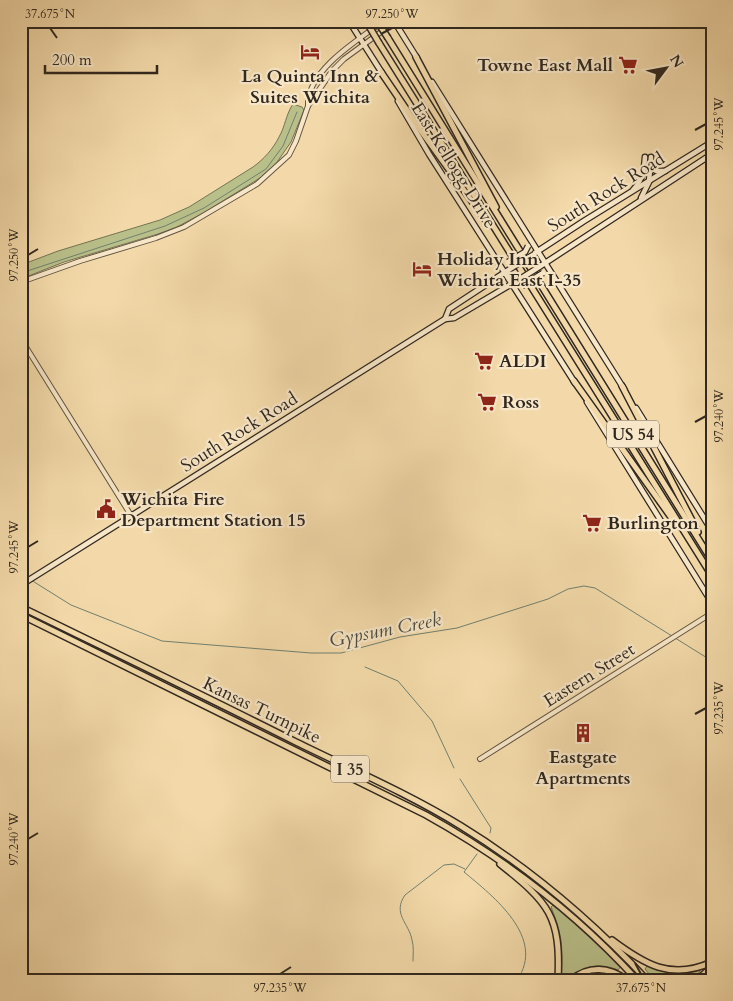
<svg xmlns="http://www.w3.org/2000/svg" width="733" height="1001" font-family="Cardo,serif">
	<rect width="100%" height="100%" fill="#f3d9a9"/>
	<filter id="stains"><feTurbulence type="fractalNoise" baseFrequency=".004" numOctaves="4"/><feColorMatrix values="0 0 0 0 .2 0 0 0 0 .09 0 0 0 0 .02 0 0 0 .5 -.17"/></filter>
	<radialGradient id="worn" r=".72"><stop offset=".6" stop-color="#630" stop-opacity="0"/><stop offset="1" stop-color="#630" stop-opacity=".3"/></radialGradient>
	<g fill="#b9bf89" stroke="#747454">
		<path d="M293,104L302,107L304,110L291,142L275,165L260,178L205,212L177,227L158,234L64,262L21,279V265L58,251L160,220L189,207L253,167C264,159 273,149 279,137C285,127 286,114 293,104Z"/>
		<path d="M554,904L621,966L618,970C603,964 589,964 575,974C569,978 568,980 561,980C563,950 563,936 551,907Z"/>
		<polygon points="648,965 661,970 699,969 700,971 692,980 654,980 645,969"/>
		<polygon points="600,972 616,980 577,980 583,976"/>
	</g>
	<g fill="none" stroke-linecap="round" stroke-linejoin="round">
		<g stroke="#718070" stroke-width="1">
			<polyline points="21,273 165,226 204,208 266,169 283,146 297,112"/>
			<polyline points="21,574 28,578"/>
			<polyline points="31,580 71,605 162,641 311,653 341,653 400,637 457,628 548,599 568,589 584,586 595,588 712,661"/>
			<polyline points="365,667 398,681 432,721 454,768"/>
			<polyline points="460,779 491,828 490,833"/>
			<path d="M477,854L464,872C493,896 547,938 517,980"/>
			<path d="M413,961C413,954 414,947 412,940C409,923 392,914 405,895L444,865L454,864L465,869"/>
		</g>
		<g stroke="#615442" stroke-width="6">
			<g id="tertiary">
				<path d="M308,106C306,71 359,39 384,21"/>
				<polyline points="21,282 80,261 156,238 184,227 257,184 289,155 296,141 308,106 332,71 344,59 396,21"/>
				<polyline points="21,339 132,517"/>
				<polyline points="480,759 712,613"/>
			</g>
		</g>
		<g stroke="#30281f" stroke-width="7">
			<g id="secondary">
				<polyline points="349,21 382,73"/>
				<polyline points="394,21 417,58"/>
				<polyline points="351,22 360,25 368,21"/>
				<polyline points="432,82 624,389"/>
				<polyline points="398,101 429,154 575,383"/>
				<polyline points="651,165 656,171 665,171"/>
				<path d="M633,190C643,179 644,171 645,157"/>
				<polyline points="641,198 649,182 651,157"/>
				<polyline points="535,253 584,221 712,142"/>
				<polyline points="539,267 712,154"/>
				<polyline points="445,319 449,309 513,267"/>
				<polyline points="587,402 712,603"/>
				<polyline points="636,408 712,531"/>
				<polyline points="21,585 445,319 454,318 520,279"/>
			</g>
		</g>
		<g stroke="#30281f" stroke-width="8">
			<g id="motorway">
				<polyline points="388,38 712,561"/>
				<polyline points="379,43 712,576"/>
				<polyline points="416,57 496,207"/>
				<polyline points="381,72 419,128 489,225"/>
				<polyline points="574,381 673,520"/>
				<polyline points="622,386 698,532"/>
				<path d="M21,607C113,652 205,696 296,742C351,769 409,794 461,826C531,869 591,920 647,980"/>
				<path d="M21,615L426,815C505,859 576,913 637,980"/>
				<path d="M500,864C549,903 561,916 558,980"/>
				<path d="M612,940C644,964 671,981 712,962"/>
				<path d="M571,980C589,965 609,967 627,980"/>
				<polyline points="697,980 712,967"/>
				<polyline points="704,980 712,974"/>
			</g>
		</g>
		<use href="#tertiary" stroke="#f7e6c7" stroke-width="4"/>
		<use href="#secondary" stroke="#f7e6c7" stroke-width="4.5"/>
		<use href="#motorway" stroke="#f3d9a9" stroke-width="5"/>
		<g stroke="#30281f" stroke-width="7" stroke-linecap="butt">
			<g id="secondary-bridge">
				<polyline points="508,262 525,252 528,246"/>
				<polyline points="513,267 533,255"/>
				<polyline points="520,279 539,267"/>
				<polyline points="522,286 543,273"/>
			</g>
		</g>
		<g stroke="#30281f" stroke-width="8" stroke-linecap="butt">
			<g id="motorway-bridge">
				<polyline points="366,21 379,43"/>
				<polyline points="377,21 388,38"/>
			</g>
		</g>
		<use href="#secondary-bridge" stroke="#f7e6c7" stroke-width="4.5"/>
		<use href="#motorway-bridge" stroke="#f3d9a9" stroke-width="5"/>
	</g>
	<path fill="none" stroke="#30281f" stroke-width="2" d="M50,28L57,38M381,34L392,28M695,130L706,124M28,255L38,249M695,422L706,416M28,547L38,541M695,714L706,708M28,839L38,833M635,963L641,974M280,974L291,967"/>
	<defs>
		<g id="hotel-bare" transform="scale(1.5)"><path d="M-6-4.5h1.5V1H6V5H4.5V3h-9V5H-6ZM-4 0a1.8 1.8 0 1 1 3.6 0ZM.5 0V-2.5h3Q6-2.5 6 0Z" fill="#8f2418" stroke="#f7e6c7" stroke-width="2.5" paint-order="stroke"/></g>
		<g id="supermarket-bare" transform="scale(1.5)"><path d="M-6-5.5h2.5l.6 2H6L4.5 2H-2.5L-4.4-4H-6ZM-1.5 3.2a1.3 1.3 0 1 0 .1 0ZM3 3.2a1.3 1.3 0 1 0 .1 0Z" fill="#8f2418" stroke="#f7e6c7" stroke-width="2.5" paint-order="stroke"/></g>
		<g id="civic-bare" transform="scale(1.5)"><path d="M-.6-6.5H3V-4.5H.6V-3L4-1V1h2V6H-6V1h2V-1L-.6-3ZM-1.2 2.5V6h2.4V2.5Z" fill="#8f2418" stroke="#f7e6c7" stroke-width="2.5" paint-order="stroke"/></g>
		<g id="building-bare" transform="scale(1.5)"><path d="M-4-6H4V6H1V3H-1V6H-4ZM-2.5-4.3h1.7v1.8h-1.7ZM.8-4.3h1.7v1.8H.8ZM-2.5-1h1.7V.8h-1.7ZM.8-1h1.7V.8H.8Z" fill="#8f2418" stroke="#f7e6c7" stroke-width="2.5" paint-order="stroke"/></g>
	</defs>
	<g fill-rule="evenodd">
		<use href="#hotel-bare" x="310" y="52"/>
		<use href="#supermarket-bare" x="628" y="65"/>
		<use href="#hotel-bare" x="422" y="269"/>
		<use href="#supermarket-bare" x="484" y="361"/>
		<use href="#supermarket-bare" x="487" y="402"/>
		<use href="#civic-bare" x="106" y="509"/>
		<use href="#supermarket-bare" x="592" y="523"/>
		<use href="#building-bare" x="583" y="733"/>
	</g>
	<g text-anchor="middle" stroke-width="4.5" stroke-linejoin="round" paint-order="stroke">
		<g fill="#f7e6c7" stroke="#6c6151" stroke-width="1">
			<rect x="607" y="420.5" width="52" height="27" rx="4"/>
			<rect x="331" y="755.5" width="38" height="27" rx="4"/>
		</g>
		<g font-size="16" font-weight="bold" fill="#30281f">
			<text x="633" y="440">US 54</text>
			<text x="350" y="775">I 35</text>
		</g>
		<g font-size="18" font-weight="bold" fill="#30281f" stroke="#f7e6c7" text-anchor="start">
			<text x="613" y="71" text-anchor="end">Towne East Mall</text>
			<text x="310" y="82" text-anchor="middle">La Quinta Inn &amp;<tspan x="310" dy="21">Suites Wichita</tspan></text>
			<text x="437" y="265">Holiday Inn<tspan x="437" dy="21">Wichita East I-35</tspan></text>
			<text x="499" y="367">ALDI</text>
			<text x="502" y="408">Ross</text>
			<text x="121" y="505">Wichita Fire<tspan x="121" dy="21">Department Station 15</tspan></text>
			<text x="607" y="529">Burlington</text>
			<text x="583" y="763" text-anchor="middle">Eastgate<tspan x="583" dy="21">Apartments</tspan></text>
		</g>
		<g font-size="18" fill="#30281f" stroke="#f7e6c7">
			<text transform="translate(454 165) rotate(58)" y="6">East Kellogg Drive</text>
			<text transform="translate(606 192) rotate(-32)" y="6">South Rock Road</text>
			<text transform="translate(239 432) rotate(-32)" y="6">South Rock Road</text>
			<text transform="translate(589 675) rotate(-32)" y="6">Eastern Street</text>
			<text transform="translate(262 710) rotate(26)" y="6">Kansas Turnpike</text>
		</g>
		<g font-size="19" font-style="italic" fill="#4b4c41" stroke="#f7e6c7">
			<text transform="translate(385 629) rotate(-11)" y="7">Gypsum Creek</text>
		</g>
	</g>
	<rect width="733" height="1001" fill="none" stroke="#f3d9a9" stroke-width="55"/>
	<g transform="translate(666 68) rotate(58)" stroke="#f7e6c7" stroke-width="4" paint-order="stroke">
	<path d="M0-4L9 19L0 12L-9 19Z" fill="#30281f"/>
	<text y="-8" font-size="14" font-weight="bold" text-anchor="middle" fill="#30281f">N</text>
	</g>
	<path d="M45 65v8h112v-8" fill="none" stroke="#30281f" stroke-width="2.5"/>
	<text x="52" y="65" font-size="15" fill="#30281f" stroke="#f7e6c7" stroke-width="4" paint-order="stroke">200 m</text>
	<rect x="28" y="28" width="678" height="946" fill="none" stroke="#30281f" stroke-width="2"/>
	<g font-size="12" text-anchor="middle" fill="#30281f">
		<text x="50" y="18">37.675°N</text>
		<text x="392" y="18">97.250°W</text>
		<text transform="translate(719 124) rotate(-90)" y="4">97.245°W</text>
		<text transform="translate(14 255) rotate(-90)" y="4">97.250°W</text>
		<text transform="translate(719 416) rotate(-90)" y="4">97.240°W</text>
		<text transform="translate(14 547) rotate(-90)" y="4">97.245°W</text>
		<text transform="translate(719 708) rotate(-90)" y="4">97.235°W</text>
		<text transform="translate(14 839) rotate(-90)" y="4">97.240°W</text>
		<text x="280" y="992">97.235°W</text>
		<text x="641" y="992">37.675°N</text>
	</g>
	<rect width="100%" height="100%" filter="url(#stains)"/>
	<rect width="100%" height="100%" fill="url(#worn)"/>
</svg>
